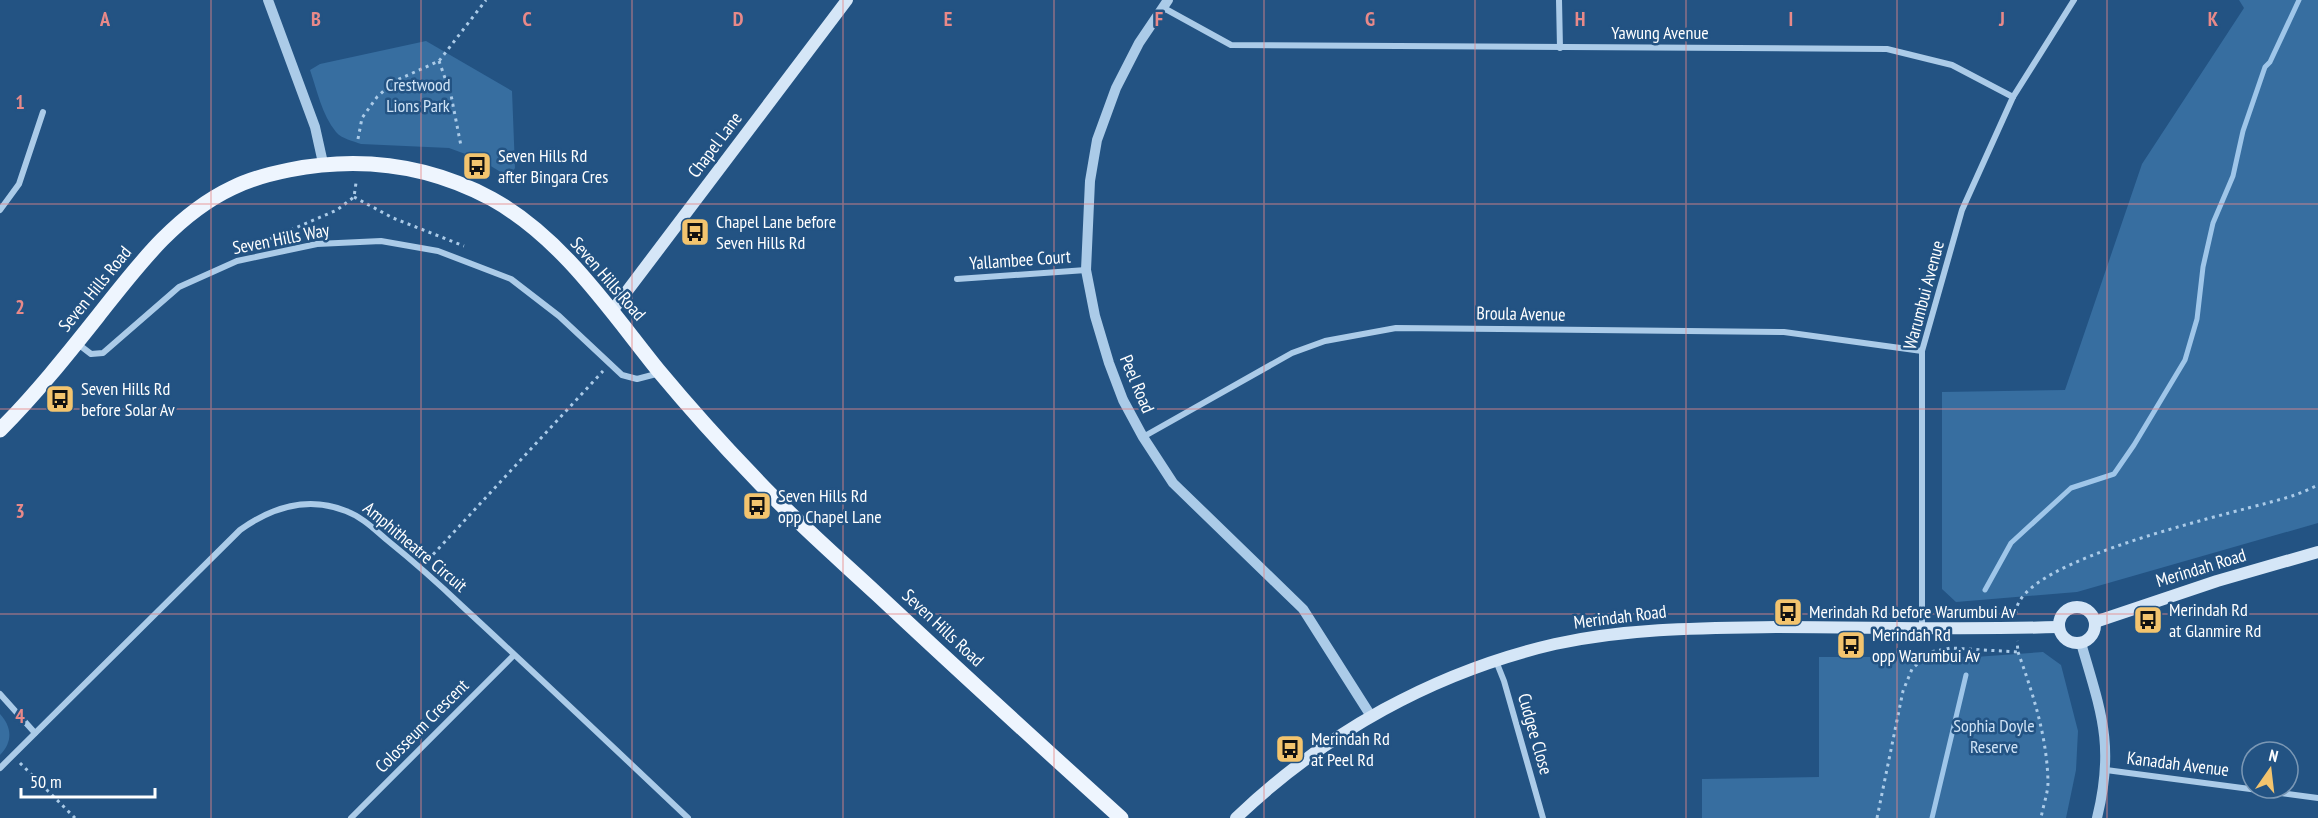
<svg xmlns="http://www.w3.org/2000/svg" width="2318" height="818" font-family="'PT Sans Narrow',sans-serif">
	<rect width="100%" height="100%" fill="#235383"/>
	<g fill="#376ea0">
		<polygon points="2239,0 2318,0 2318,523 2077,592 1956,602 1942,589 1942,392 2065,390 2142,164 2244,8"/>
		<path d="M426,41L512,91L515,168L509,177L479,159L449,148L361,144C353,141 342,139 336,132C322,115 317,90 310,70L320,64Z"/>
		<polygon points="2043,652 2061,665 2078,731 2076,770 2066,818 1702,818 1702,779 1819,777 1819,657 1975,657"/>
		<path d="M0,714C12,727 13,742 0,755Z"/>
	</g>
	<g fill="none" stroke-linecap="round" stroke-linejoin="round">
		<g stroke="#9fc6e9" stroke-width="5">
			<polyline points="1985,590 2011,543 2071,488 2114,474 2134,445 2185,360 2197,319 2203,267 2213,223 2233,176 2243,131 2265,67 2270,62 2299,0"/>
			<polyline points="1932,818 1966,675"/>
		</g>
		<g stroke="#abcbe8" stroke-width="3" stroke-dasharray="3 4.5" stroke-linecap="butt">
			<polyline points="439,61 451,95 461,146"/>
			<polyline points="358,139 362,118 377,97 395,81 439,61 486,0"/>
			<polyline points="354,197 393,218 464,246"/>
			<polyline points="263,242 337,210 354,197 356,183"/>
			<polyline points="428,560 603,371"/>
			<path d="M2016,613C2016,558 2246,511 2292,496C2301,493 2310,489 2318,485"/>
			<path d="M2018,652C2033,694 2047,736 2048,782C2048,793 2043,806 2041,818"/>
			<polyline points="20,763 75,818"/>
			<polyline points="1877,818 1903,691 1912,669 1930,652 1951,648 2018,652 2017,641"/>
		</g>
		<g stroke="#abcbe8" stroke-width="6">
			<polyline points="1559,0 1560,48"/>
			<polyline points="1162,7 1231,45 1887,49 1952,65 2013,97"/>
			<polyline points="0,210 19,184 43,112"/>
			<polyline points="957,279 1086,270"/>
			<polyline points="78,344 91,354 103,353 179,287 237,261 317,244 381,241 438,251 511,279 559,316 622,375 637,379 660,373"/>
			<polyline points="1143,437 1292,353 1325,341 1396,328 1784,332 1922,351"/>
			<polyline points="1922,627 1922,351 1962,210 2013,97 2074,0"/>
			<polyline points="1496,661 1504,681 1543,818"/>
			<polyline points="0,694 35,733"/>
			<path d="M0,768L240,530C272,507 308,496 346,511C362,517 374,529 387,540C413,561 438,583 462,606C538,676 613,747 688,818"/>
			<polyline points="2106,770 2318,798"/>
			<polyline points="351,818 514,655"/>
		</g>
		<g stroke="#abcbe8" stroke-width="10">
			<polyline points="268,0 315,127 323,163"/>
			<polyline points="1168,0 1139,43 1116,88 1097,140 1090,181 1086,270 1095,316 1109,363 1123,400 1143,437 1173,483 1303,609 1371,716"/>
			<path d="M2081,643C2101,712 2115,745 2097,818"/>
		</g>
		<g stroke="#d5e6f7" stroke-width="12">
			<polyline points="612,311 847,0"/>
			<circle cx="2077" cy="625" r="18"/>
			<polyline points="2095,622 2217,581 2318,552"/>
			<path d="M1236,818C1325,733 1434,672 1555,644C1628,628 1702,628 1776,627C1870,627 1964,630 2058,627"/>
		</g>
		<path stroke="#eef5fe" stroke-width="15" d="M0,430C35,395 67,355 98,316C136,268 175,215 232,188C250,179 269,174 289,170C360,156 427,164 492,199C562,238 609,309 658,370C688,406 720,442 753,476C792,518 836,556 878,595C958,670 1039,744 1121,818"/>
	</g>
	<path fill="none" stroke="#e88989" stroke-width="1.5" stroke-opacity="0.55" d="M211,0V818M421,0V818M632,0V818M843,0V818M1054,0V818M1264,0V818M1475,0V818M1686,0V818M1897,0V818M2107,0V818M0,204H2318M0,409H2318M0,614H2318"/>
	<defs>
		<g id="bus-square" transform="scale(1.5)"><rect x="-9" y="-9" width="18" height="18" rx="4" fill="#f3c46e" stroke="#235383"/><path d="M-5-6H5V4H4V6H2V4H-2V6H-4V4H-5ZM-3.5-4V0h7V-4ZM-3.5 1.2v1.5H-2V1.2ZM2 1.2v1.5H3.5V1.2Z" fill="#111"/></g>
	</defs>
	<g fill-rule="evenodd">
		<use href="#bus-square" x="477" y="166"/>
		<use href="#bus-square" x="695" y="232"/>
		<use href="#bus-square" x="60" y="399"/>
		<use href="#bus-square" x="757" y="506"/>
		<use href="#bus-square" x="1788" y="612"/>
		<use href="#bus-square" x="2148" y="620"/>
		<use href="#bus-square" x="1851" y="645"/>
		<use href="#bus-square" x="1290" y="749"/>
	</g>
	<g text-anchor="middle" stroke-width="5" stroke-linejoin="round" paint-order="stroke">
		<g font-size="18" fill="#fff" stroke="#235383">
			<text x="1660" y="39">Yawung Avenue</text>
			<text transform="translate(715 145) rotate(-53)" y="6">Chapel Lane</text>
			<text transform="translate(281 239) rotate(-11)" y="6">Seven Hills Way</text>
			<text transform="translate(1020 260) rotate(-4)" y="6">Yallambee Court</text>
			<text transform="translate(608 279) rotate(49)" y="6">Seven Hills Road</text>
			<text transform="translate(95 289) rotate(-51)" y="6">Seven Hills Road</text>
			<text transform="translate(1924 295) rotate(-75)" y="6">Warumbui Avenue</text>
			<text transform="translate(1521 314) rotate(1)" y="6">Broula Avenue</text>
			<text transform="translate(1137 384) rotate(67)" y="6">Peel Road</text>
			<text transform="translate(415 547) rotate(40)" y="6">Amphitheatre Circuit</text>
			<text transform="translate(2201 568) rotate(-17)" y="6">Merindah Road</text>
			<text transform="translate(1620 617) rotate(-7)" y="6">Merindah Road</text>
			<text transform="translate(943 628) rotate(43)" y="6">Seven Hills Road</text>
			<text transform="translate(422 726) rotate(-45)" y="6">Colosseum Crescent</text>
			<text transform="translate(1535 734) rotate(74)" y="6">Cudgee Close</text>
			<text transform="translate(2178 764) rotate(7)" y="6">Kanadah Avenue</text>
		</g>
		<g font-size="18" fill="#cfe3f6" stroke="#235383">
			<text x="418" y="91">Crestwood<tspan x="418" dy="21">Lions Park</tspan></text>
			<text x="1994" y="732">Sophia Doyle<tspan x="1994" dy="21">Reserve</tspan></text>
		</g>
		<g font-size="18" fill="#fff" stroke="#235383" text-anchor="start">
			<text x="498" y="162">Seven Hills Rd<tspan x="498" dy="21">after Bingara Cres</tspan></text>
			<text x="716" y="228">Chapel Lane before<tspan x="716" dy="21">Seven Hills Rd</tspan></text>
			<text x="81" y="395">Seven Hills Rd<tspan x="81" dy="21">before Solar Av</tspan></text>
			<text x="778" y="502">Seven Hills Rd<tspan x="778" dy="21">opp Chapel Lane</tspan></text>
			<text x="2169" y="616">Merindah Rd<tspan x="2169" dy="21">at Glanmire Rd</tspan></text>
			<text x="1809" y="618">Merindah Rd before Warumbui Av</text>
			<text x="1872" y="641">Merindah Rd<tspan x="1872" dy="21">opp Warumbui Av</tspan></text>
			<text x="1311" y="745">Merindah Rd<tspan x="1311" dy="21">at Peel Rd</tspan></text>
		</g>
	</g>
	<g font-size="20" text-anchor="middle" font-weight="bold" fill="#e88989" stroke="#235383" stroke-width="5" stroke-linejoin="round" paint-order="stroke">
		<text x="105" y="26">A</text>
		<text x="316" y="26">B</text>
		<text x="527" y="26">C</text>
		<text x="738" y="26">D</text>
		<text x="948" y="26">E</text>
		<text x="1159" y="26">F</text>
		<text x="1370" y="26">G</text>
		<text x="1580" y="26">H</text>
		<text x="1791" y="26">I</text>
		<text x="2002" y="26">J</text>
		<text x="2213" y="26">K</text>
		<text x="20" y="109">1</text>
		<text x="20" y="314">2</text>
		<text x="20" y="518">3</text>
		<text x="20" y="723">4</text>
	</g>
	<g transform="translate(2270 770) rotate(14)"><circle r="28" fill="#235383" stroke="#7b98b5" stroke-width="1.5"/>
	<path d="M0-4.5L10 22L0 15L-10 22Z" fill="#f3c46e"/>
	<text y="-9" font-size="16" font-weight="bold" text-anchor="middle" fill="#ffffff">N</text>
	</g>
	<path d="M21 788v9h134v-9" fill="none" stroke="#ffffff" stroke-width="3"/>
	<text x="30" y="788" font-size="18" fill="#ffffff" stroke="#235383" stroke-width="4.5" paint-order="stroke">50 m</text>
</svg>
